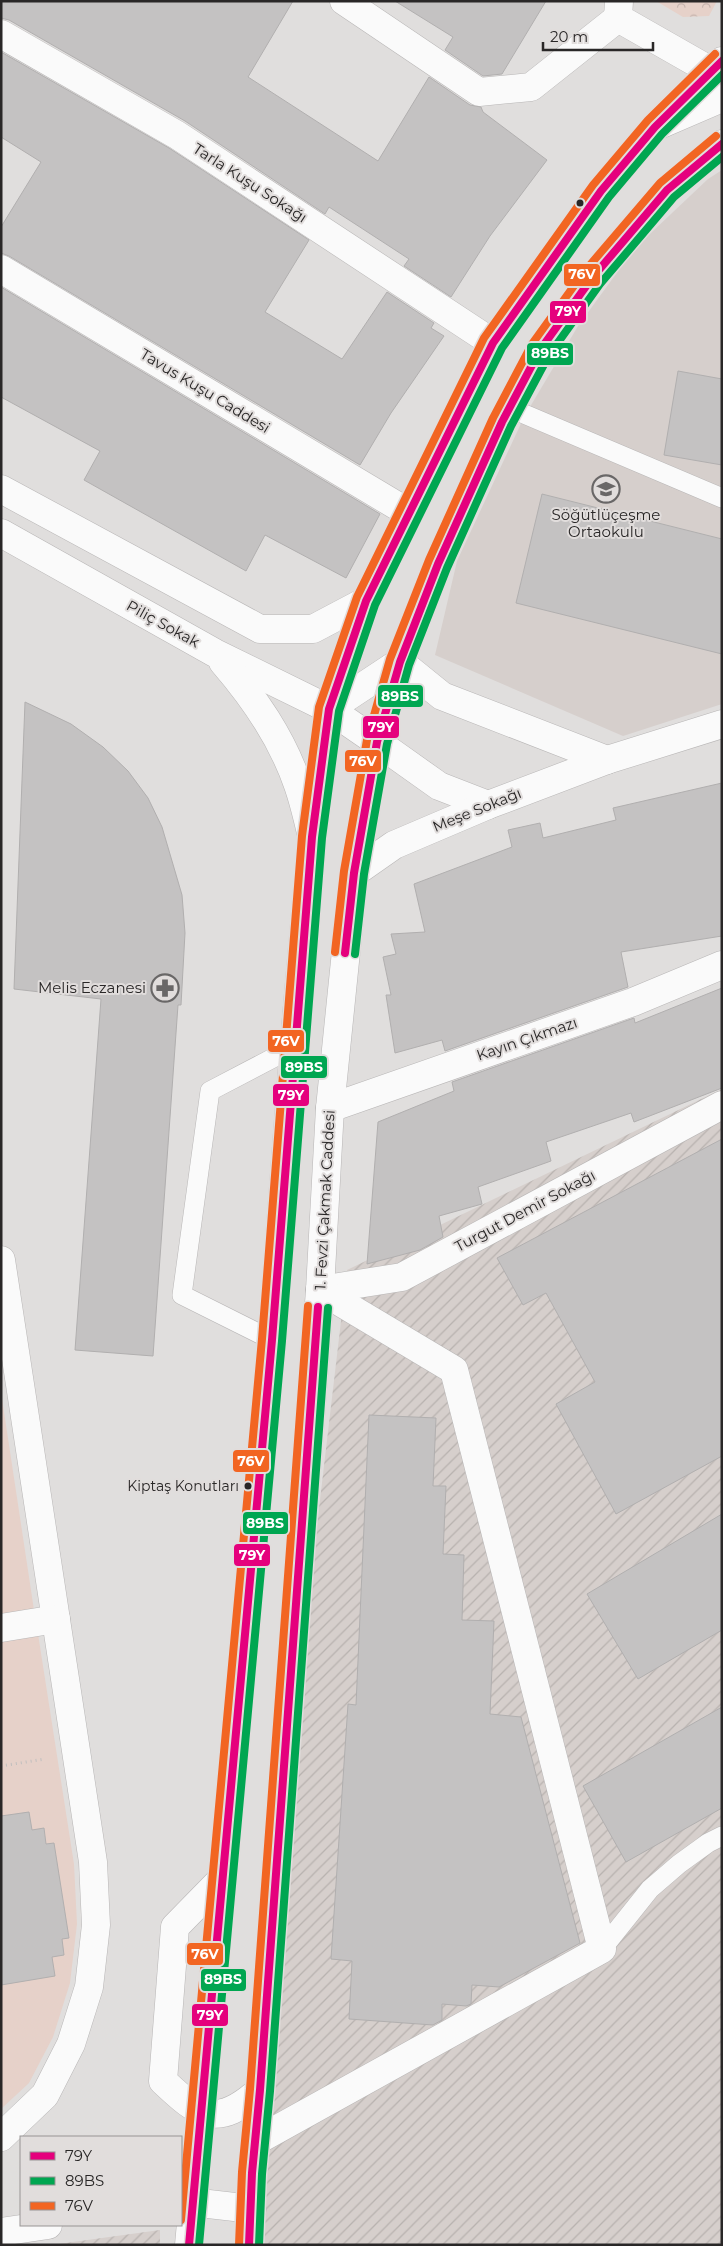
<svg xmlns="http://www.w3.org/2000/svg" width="723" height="2246" font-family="Montserrat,sans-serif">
	<defs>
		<pattern id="industrial-furrows" width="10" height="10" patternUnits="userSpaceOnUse" patternTransform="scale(1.25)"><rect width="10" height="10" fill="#d6cfcc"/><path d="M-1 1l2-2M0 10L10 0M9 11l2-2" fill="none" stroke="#b8b2af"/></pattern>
		<pattern id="park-crowns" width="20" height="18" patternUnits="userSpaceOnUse" patternTransform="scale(1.25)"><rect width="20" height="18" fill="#e6d1c9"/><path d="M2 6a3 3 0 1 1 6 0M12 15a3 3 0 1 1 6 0" fill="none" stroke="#c5b3ad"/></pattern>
	</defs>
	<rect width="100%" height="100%" fill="#e0dedd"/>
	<polygon fill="#d6cfcc" points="722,170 722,704 623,736 435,655 457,561 524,417 578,326 635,248 708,179"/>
	<g fill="url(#industrial-furrows)">
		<polygon points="722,1089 722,2245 235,2245 238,2198 347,1270"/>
		<polygon points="160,2230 160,2245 51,2245"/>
	</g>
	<g fill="#e6d1c9">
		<polygon points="1,1392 34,1610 1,1615"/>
		<polygon points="38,1634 74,1864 77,1924 70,1983 53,2037 29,2083 1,2109 1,1640"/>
	</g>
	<polygon fill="url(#park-crowns)" points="656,1 717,1 709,16 683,17"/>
	<g fill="#c4c2c2" stroke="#b1afaf">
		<polygon points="1,1 293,1 248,77 378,161 429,77 470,105 481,107 483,112 547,160 490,236 451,297 404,266 409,259 329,207 325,214 185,121 9,20 1,18"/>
		<polygon points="395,1 546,1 502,74 483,76 445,50 453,37"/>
		<polygon points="1,52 169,148 309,240 265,312 342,359 387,292 434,323 431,328 444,336 391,413 360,465 9,256 1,253 1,227 41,162 1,137"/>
		<polygon points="1,287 380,514 346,578 265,535 246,571 84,480 100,451 1,397"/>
		<polygon points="678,371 722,379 722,465 664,455"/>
		<polygon points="542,494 722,539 722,654 516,603"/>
		<polygon points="25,702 71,724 103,747 128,771 148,798 162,827 182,895 185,933 181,1005 178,1005 153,1356 75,1350 101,999 14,989"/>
		<polygon points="722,783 722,936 621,952 628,987 445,1051 442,1040 395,1053 386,995 391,995 383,957 396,954 391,934 425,932 414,884 512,847 508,830 540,823 543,838 616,820 613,808"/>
		<polygon points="722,988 722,1088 634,1122 631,1113 546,1142 551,1161 478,1187 482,1204 439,1216 443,1237 420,1250 367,1264 378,1122 454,1091 452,1082 634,1018 635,1023"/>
		<polygon points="722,1139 722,1456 616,1514 556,1404 595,1382 546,1293 523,1305 497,1258"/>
		<polygon points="369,1415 436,1418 433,1486 446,1486 443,1554 464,1555 462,1620 494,1621 490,1714 521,1717 580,1943 499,1987 472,1985 471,2004 466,2006 442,2004 442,2020 433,2025 349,2019 352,1961 331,1959 348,1704 356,1705"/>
		<polygon points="722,1514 722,1630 638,1679 587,1594"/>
		<polygon points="722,1707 722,1808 626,1862 583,1786"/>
		<polygon points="29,1812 32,1830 44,1828 46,1844 54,1843 69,1938 62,1939 64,1955 52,1957 55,1976 1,1985 1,1816"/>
	</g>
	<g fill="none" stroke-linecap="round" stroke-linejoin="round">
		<g stroke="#b8b6b6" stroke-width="20">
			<g id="service">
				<polyline points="510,408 722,498"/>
				<polyline points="272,1340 182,1295 210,1091 294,1047"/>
				<polyline points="602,1949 650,1889 679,1864 708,1843 722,1836"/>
			</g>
		</g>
		<g stroke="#b8b6b6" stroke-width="29">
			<g id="minor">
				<polyline points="344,1 479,92 531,87 618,18"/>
				<polyline points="619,1 618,18 711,71"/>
				<polyline points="1,34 177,135 493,343"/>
				<polyline points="1,269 409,513"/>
				<polyline points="400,662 442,696 607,760"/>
				<polyline points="377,742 439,786 488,805"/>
				<polyline points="354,873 394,845 488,805 607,760 722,724"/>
				<polyline points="330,1108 633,1002 722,965"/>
				<polyline points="1,1260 93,1862 96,1925 89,1987 71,2044 45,2095 1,2137"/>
				<polyline points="320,1290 402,1277 722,1105"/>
				<polyline points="1,1628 56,1619"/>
				<polyline points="256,2141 602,1949 454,1370 320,1290"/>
			</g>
		</g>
		<g stroke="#b8b6b6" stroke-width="29">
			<g id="tertiary">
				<polyline points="657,126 722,98"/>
				<polyline points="1,489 260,629 313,629 366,601"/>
				<polyline points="1,533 215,653 329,709"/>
				<path d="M223,662C255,699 282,738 298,785C304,802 308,820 312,837"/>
				<polyline points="181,2203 191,2202 252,2209"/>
				<polyline points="1,2232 48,2225"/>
			</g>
		</g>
		<g stroke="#b8b6b6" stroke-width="29">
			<g id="secondary">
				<polyline points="377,742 329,709 400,662"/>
				<path d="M221,1880L175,1927L163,2081C200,2116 217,2129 260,2090"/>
				<polyline points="189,2245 272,1340 294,1047 312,837 329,709 366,601 493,343 601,191 655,127 722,61"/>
				<polyline points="249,2245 252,2173 260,2090 320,1290 330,1108 354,873 377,742 400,662 438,564 502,422 540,350 592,278 667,190 722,144"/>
			</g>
		</g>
		<polyline stroke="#c0bfbe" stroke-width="3" stroke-dasharray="1 4" stroke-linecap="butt" points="1,1766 45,1759"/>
		<use href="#service" stroke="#fafafa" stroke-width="19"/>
		<use href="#minor" stroke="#fafafa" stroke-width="28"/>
		<use href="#tertiary" stroke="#fafafa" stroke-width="28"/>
		<use href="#secondary" stroke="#fafafa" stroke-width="28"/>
		<g stroke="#e1dddc" stroke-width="11">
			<g id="bus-1">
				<polyline points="345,953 354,873 377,742 400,662 438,564 502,422 540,350 592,278 667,190 722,144"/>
				<polyline points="189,2245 272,1340 312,837 329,709 366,601 493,343 601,191 655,127 722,61"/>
				<polyline points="249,2245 252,2173 260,2090 318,1307"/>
			</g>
		</g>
		<g stroke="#e1dddc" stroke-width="11">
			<g id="bus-2">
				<polyline points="355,954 364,874 387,744 409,665 447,568 511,426 549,355 600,284 674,197 722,157"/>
				<polyline points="199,2245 282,1341 322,838 339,711 375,605 502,348 609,197 662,134 722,75"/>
				<polyline points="259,2245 262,2174 270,2091 328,1308"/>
			</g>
		</g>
		<g stroke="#e1dddc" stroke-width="11">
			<g id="bus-3">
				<polyline points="335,952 344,871 367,740 390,659 429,560 493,418 532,344 584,272 660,183 716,136"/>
				<polyline points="181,2220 262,1339 302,836 319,707 357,597 484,338 593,185 648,120 715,54"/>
				<polyline points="239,2245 242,2172 250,2089 308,1306"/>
			</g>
		</g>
		<use href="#bus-1" stroke="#e5007d" stroke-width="8"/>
		<use href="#bus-2" stroke="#00a651" stroke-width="8"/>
		<use href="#bus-3" stroke="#f26522" stroke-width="8"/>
	</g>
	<defs>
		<g id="school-ring" transform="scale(1.4375)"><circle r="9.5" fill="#e1dddc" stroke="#696767" stroke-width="1.5"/><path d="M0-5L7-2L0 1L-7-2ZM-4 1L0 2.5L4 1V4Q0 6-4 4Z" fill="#696767"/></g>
		<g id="pharmacy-ring" transform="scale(1.4375)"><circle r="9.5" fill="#e1dddc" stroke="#696767" stroke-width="1.5"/><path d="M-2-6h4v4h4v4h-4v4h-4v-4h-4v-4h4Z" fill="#696767"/></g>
	</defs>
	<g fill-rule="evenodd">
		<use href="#school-ring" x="606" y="489"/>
		<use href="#pharmacy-ring" x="165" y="988"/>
	</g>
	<g fill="#292727" stroke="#e1dddc" stroke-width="2">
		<circle cx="580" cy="203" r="4.5"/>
		<circle cx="248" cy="1486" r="4.5"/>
	</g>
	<g text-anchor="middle" stroke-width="4" stroke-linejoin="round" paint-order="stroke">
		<g font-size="14" fill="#292727" stroke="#e1dddc" text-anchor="end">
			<text x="239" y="1491">Kiptaş Konutları</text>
		</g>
		<g font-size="15" fill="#292727" stroke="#e1dddc">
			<text transform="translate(250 183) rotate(33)" y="5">Tarla Kuşu Sokağı</text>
			<text transform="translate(205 391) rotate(31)" y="5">Tavus Kuşu Caddesi</text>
			<text transform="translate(163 624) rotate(29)" y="5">Piliç Sokak</text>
			<text transform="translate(477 810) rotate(-22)" y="5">Meşe Sokağı</text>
			<text transform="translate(527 1039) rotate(-19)" y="5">Kayın Çıkmazı</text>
			<text transform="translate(325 1200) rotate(-87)" y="5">1. Fevzi Çakmak Caddesi</text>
			<text transform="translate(525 1211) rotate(-28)" y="5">Turgut Demir Sokağı</text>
		</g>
		<g font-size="15" fill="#292727" stroke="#e1dddc">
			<text x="606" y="520">Söğütlüçeşme<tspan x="606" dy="17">Ortaokulu</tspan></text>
			<text x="146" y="993" text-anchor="end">Melis Eczanesi</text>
		</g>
	</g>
	<g stroke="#e1dddc" stroke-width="2">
		<rect x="563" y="263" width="38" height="24" rx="5" fill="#f26522"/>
		<rect x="549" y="300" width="38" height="24" rx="5" fill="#e5007d"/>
		<rect x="526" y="342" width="48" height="24" rx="5" fill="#00a651"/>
		<rect x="377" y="684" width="47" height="24" rx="5" fill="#00a651"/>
		<rect x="362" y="715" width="38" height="24" rx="5" fill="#e5007d"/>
		<rect x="344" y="749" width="38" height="24" rx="5" fill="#f26522"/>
		<rect x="267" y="1029" width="38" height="24" rx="5" fill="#f26522"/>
		<rect x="280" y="1055" width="48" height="24" rx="5" fill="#00a651"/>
		<rect x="272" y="1083" width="38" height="24" rx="5" fill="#e5007d"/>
		<rect x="232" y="1449" width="38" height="24" rx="5" fill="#f26522"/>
		<rect x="242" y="1511" width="47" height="24" rx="5" fill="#00a651"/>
		<rect x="233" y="1543" width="38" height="24" rx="5" fill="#e5007d"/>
		<rect x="186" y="1942" width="38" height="24" rx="5" fill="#f26522"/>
		<rect x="200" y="1968" width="47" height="24" rx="5" fill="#00a651"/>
		<rect x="191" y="2003" width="38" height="24" rx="5" fill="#e5007d"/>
	</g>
	<g font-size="14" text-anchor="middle" font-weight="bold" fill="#fff">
		<text x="582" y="279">76V</text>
		<text x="568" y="316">79Y</text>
		<text x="550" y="358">89BS</text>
		<text x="400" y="701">89BS</text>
		<text x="381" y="732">79Y</text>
		<text x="363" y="766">76V</text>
		<text x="286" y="1046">76V</text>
		<text x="304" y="1072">89BS</text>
		<text x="291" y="1100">79Y</text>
		<text x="251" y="1466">76V</text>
		<text x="265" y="1528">89BS</text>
		<text x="252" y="1560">79Y</text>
		<text x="205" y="1959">76V</text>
		<text x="223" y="1984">89BS</text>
		<text x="210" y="2020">79Y</text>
	</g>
	<rect width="723" height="2246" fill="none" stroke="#292727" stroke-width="5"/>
	<rect x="20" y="2136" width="162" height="90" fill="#e1dddc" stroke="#979494"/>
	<rect x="30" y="2152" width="25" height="8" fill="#e5007d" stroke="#979494"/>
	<text x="65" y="2161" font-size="15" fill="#292727">79Y</text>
	<rect x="30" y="2177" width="25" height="8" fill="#00a651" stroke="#979494"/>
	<text x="65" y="2186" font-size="15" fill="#292727">89BS</text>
	<rect x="30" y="2202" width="25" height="8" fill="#f26522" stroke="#979494"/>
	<text x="65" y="2211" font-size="15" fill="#292727">76V</text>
	<path d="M543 42v8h110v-8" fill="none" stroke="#292727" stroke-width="2.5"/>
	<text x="550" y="42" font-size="15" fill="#292727" stroke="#e1dddc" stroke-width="4" paint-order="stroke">20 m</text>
</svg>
